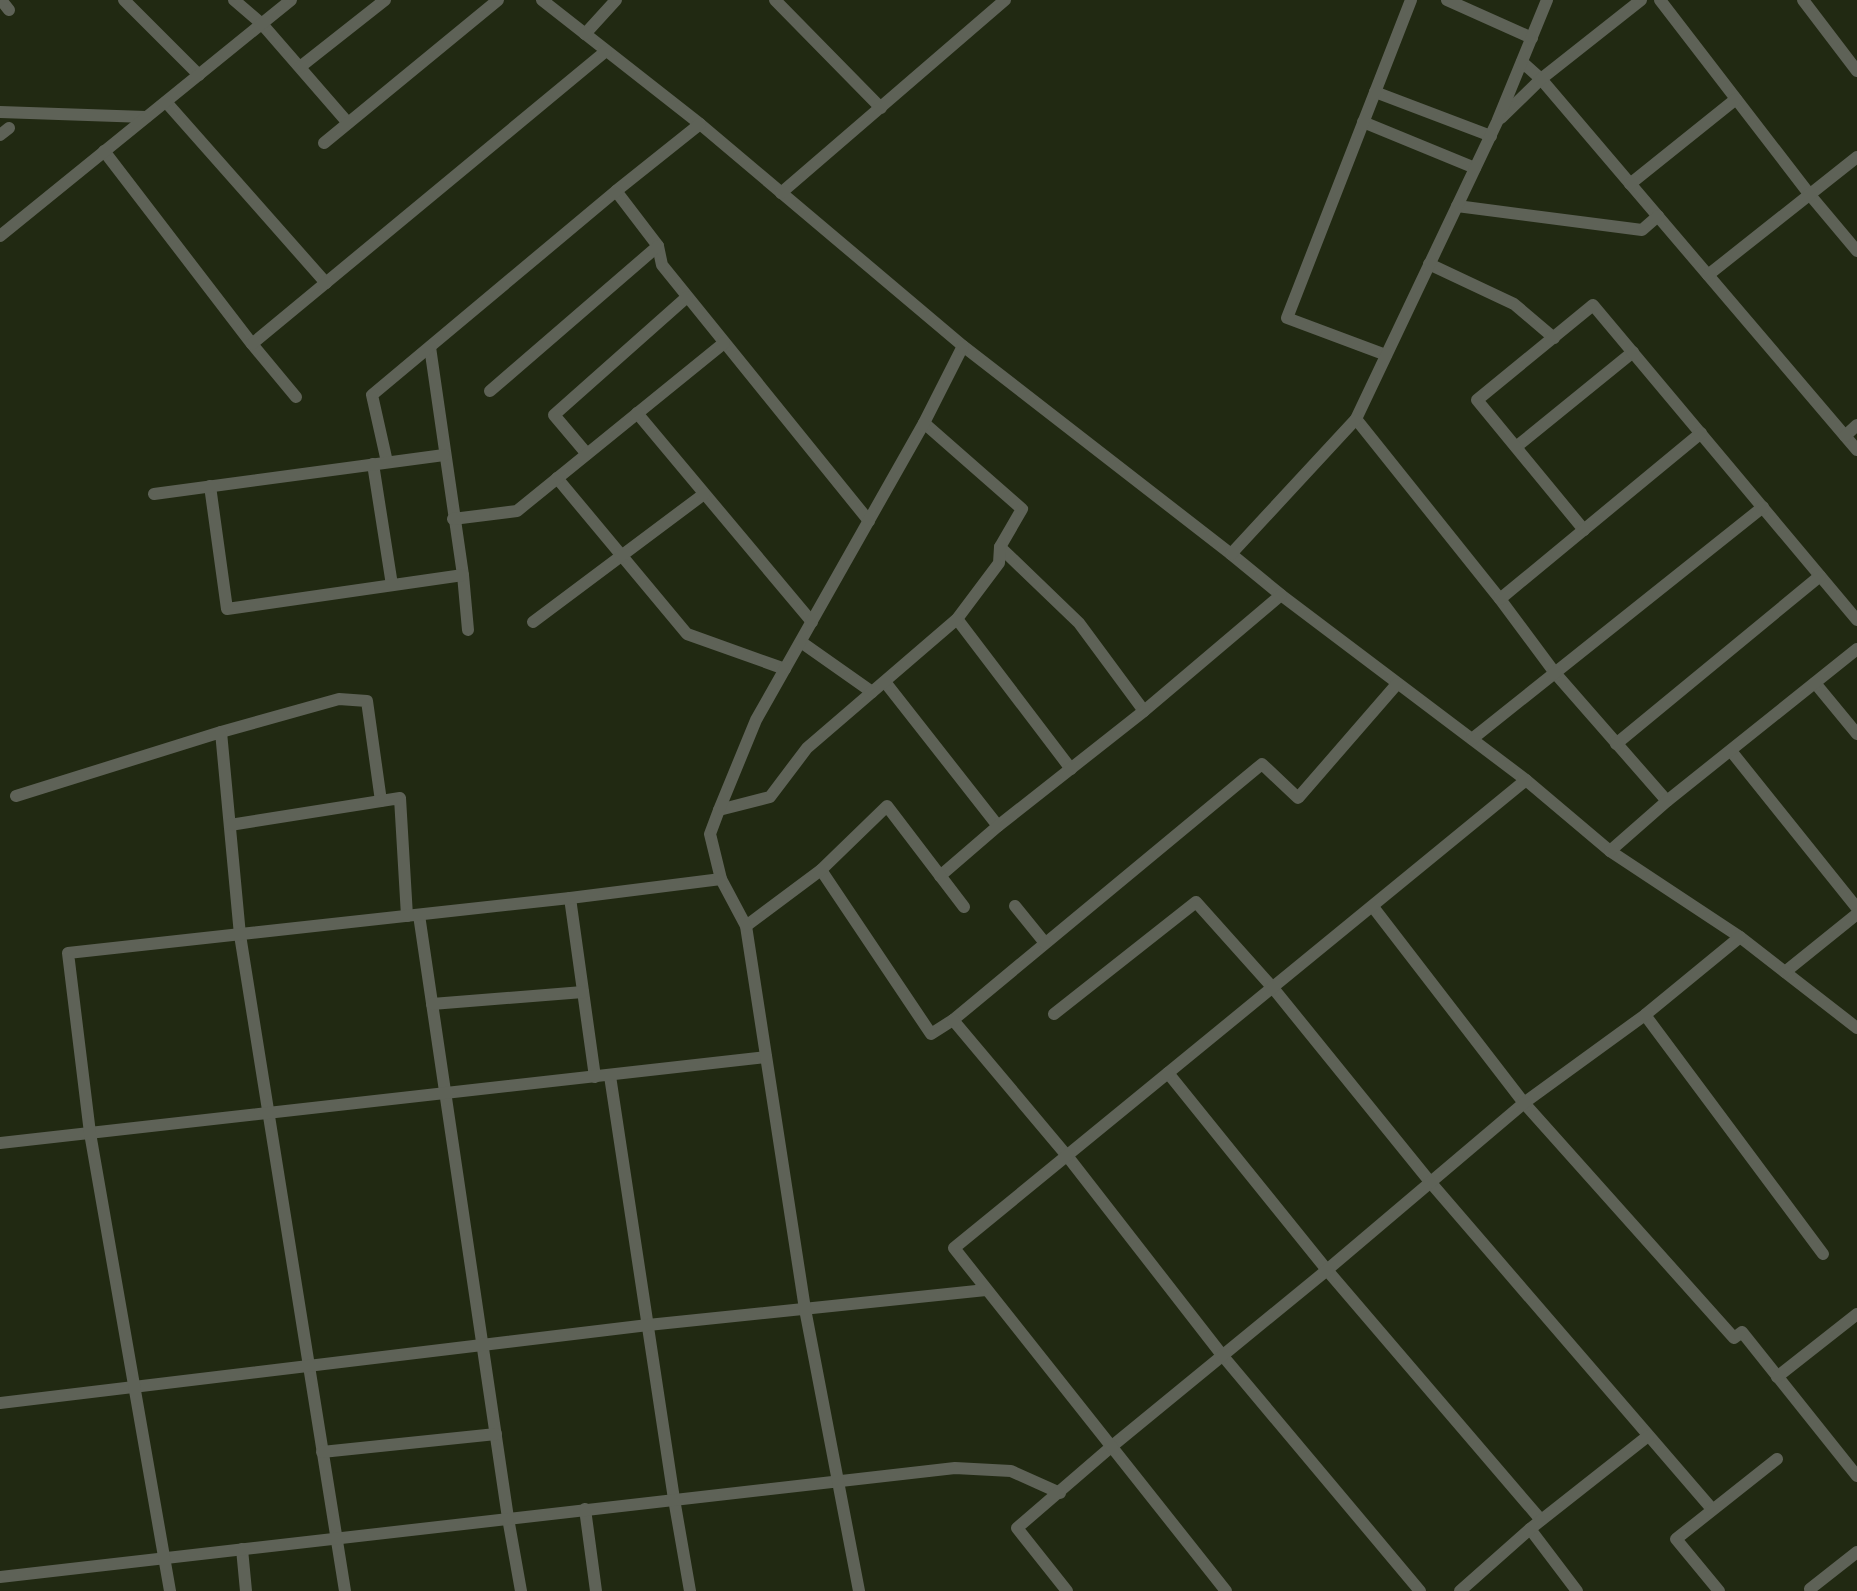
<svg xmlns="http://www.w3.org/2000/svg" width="1857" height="1591" font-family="'Space Grotesk',sans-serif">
	<rect width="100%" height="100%" fill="#212912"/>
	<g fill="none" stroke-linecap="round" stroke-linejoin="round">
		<g stroke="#5e6257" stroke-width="12">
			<polyline points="1,0 9,10"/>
			<polyline points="124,0 199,75"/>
			<polyline points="234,0 262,24 348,123"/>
			<polyline points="542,0 700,124 963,346 1231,554 1281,595 1526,780 1610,851 1740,937 1857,1028"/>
			<polyline points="775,0 881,108"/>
			<polyline points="1447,0 1532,38"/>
			<polyline points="1660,0 1810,195 1857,251"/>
			<polyline points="1803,0 1857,71"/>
			<polyline points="585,34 616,0"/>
			<polyline points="1522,62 1541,79 1857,450"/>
			<polyline points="300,67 385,0"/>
			<polyline points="1375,92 1491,136"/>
			<polyline points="166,102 326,283"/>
			<polyline points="0,112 146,117"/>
			<polyline points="1501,118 1541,79 1641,0"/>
			<polyline points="1363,122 1475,168"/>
			<polyline points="0,135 9,128"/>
			<polyline points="324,143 498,0"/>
			<polyline points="104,151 252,344 296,397"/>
			<polyline points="1630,184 1736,99"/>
			<polyline points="616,191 658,246 662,265 869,521"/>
			<polyline points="781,193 1005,0"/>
			<polyline points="1457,206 1642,230 1658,216"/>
			<polyline points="0,236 291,0"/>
			<polyline points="1429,264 1514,304 1554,338"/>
			<polyline points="1708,275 1857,157"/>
			<polyline points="252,344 606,51"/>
			<polyline points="430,347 463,575 468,630"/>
			<polyline points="1386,355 1287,318 1411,0"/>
			<polyline points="490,391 658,246"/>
			<polyline points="637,413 812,622"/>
			<polyline points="1356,419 1500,599 1555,673 1667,801"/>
			<polyline points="1845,436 1857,425"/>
			<polyline points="1516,447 1633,352"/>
			<polyline points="587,454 554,415 687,297"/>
			<polyline points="387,462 372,395 616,191 700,124"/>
			<polyline points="373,464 392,585"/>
			<polyline points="557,478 687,634 785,669"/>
			<polyline points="210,486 227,609 463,575"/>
			<polyline points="154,494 444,455"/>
			<polyline points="453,519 517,511 724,343"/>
			<polyline points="1584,530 1477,400 1593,305 1857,620"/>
			<polyline points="1000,547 1079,623 1144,711"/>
			<polyline points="1231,554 1356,419 1497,122 1547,0"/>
			<polyline points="1500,599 1701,433"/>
			<polyline points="957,619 1071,769"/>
			<polyline points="533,622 704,494"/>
			<polyline points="801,642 872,692"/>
			<polyline points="885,682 998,826"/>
			<polyline points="1815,683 1857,734"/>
			<polyline points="221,732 339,699 367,701 381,801"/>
			<polyline points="1472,739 1763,507"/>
			<polyline points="1616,744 1820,576"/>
			<polyline points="1731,751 1857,908"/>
			<polyline points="16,796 221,732 240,935 345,1591"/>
			<polyline points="719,810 770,797 807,748 957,619 999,563 1000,547 1022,509 924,423"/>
			<polyline points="230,825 400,798 407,916"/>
			<polyline points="1610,851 1667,801 1857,649"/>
			<polyline points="821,870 931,1034 953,1020 1262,764 1298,798 1397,684"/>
			<polyline points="940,876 998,826 1144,711 1281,595"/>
			<polyline points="570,898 595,1077"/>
			<polyline points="1015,906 1045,943"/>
			<polyline points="1373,907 1524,1103 1734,1338 1742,1332 1857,1476"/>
			<polyline points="419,915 508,1518 521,1591"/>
			<polyline points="746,926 821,870 887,806 964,907"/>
			<polyline points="1785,972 1857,914"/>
			<polyline points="432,1004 583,992"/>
			<polyline points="1054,1014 1196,902 1273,988 1431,1183 1712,1509"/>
			<polyline points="1645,1015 1823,1254"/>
			<polyline points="953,1020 1068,1157 1222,1355 1420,1591"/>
			<polyline points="1168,1073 1327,1270 1541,1520"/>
			<polyline points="610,1076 674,1499 690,1591"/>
			<polyline points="0,1143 766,1057"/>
			<polyline points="1777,1377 1857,1314"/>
			<polyline points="0,1403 648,1325 986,1290"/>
			<polyline points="322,1452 496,1434"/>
			<polyline points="585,1509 596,1591"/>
			<polyline points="1530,1529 1577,1591"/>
			<polyline points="242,1549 246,1591"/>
			<polyline points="0,1577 955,1468 1011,1471 1060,1493"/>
			<polyline points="1810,1589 1857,1552"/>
			<polyline points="170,1591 90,1133 68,953 570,898 721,879"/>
			<polyline points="859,1591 805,1309 746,926 721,879 710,834 719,810 756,720 924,423 963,346"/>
			<polyline points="1067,1591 1017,1528 1111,1447 1327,1270 1524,1103 1645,1015 1740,937"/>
			<polyline points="1226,1591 954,1248 1526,780"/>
			<polyline points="1460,1591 1530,1529 1648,1436"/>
			<polyline points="1719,1591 1676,1539 1777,1459"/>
		</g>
	</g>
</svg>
